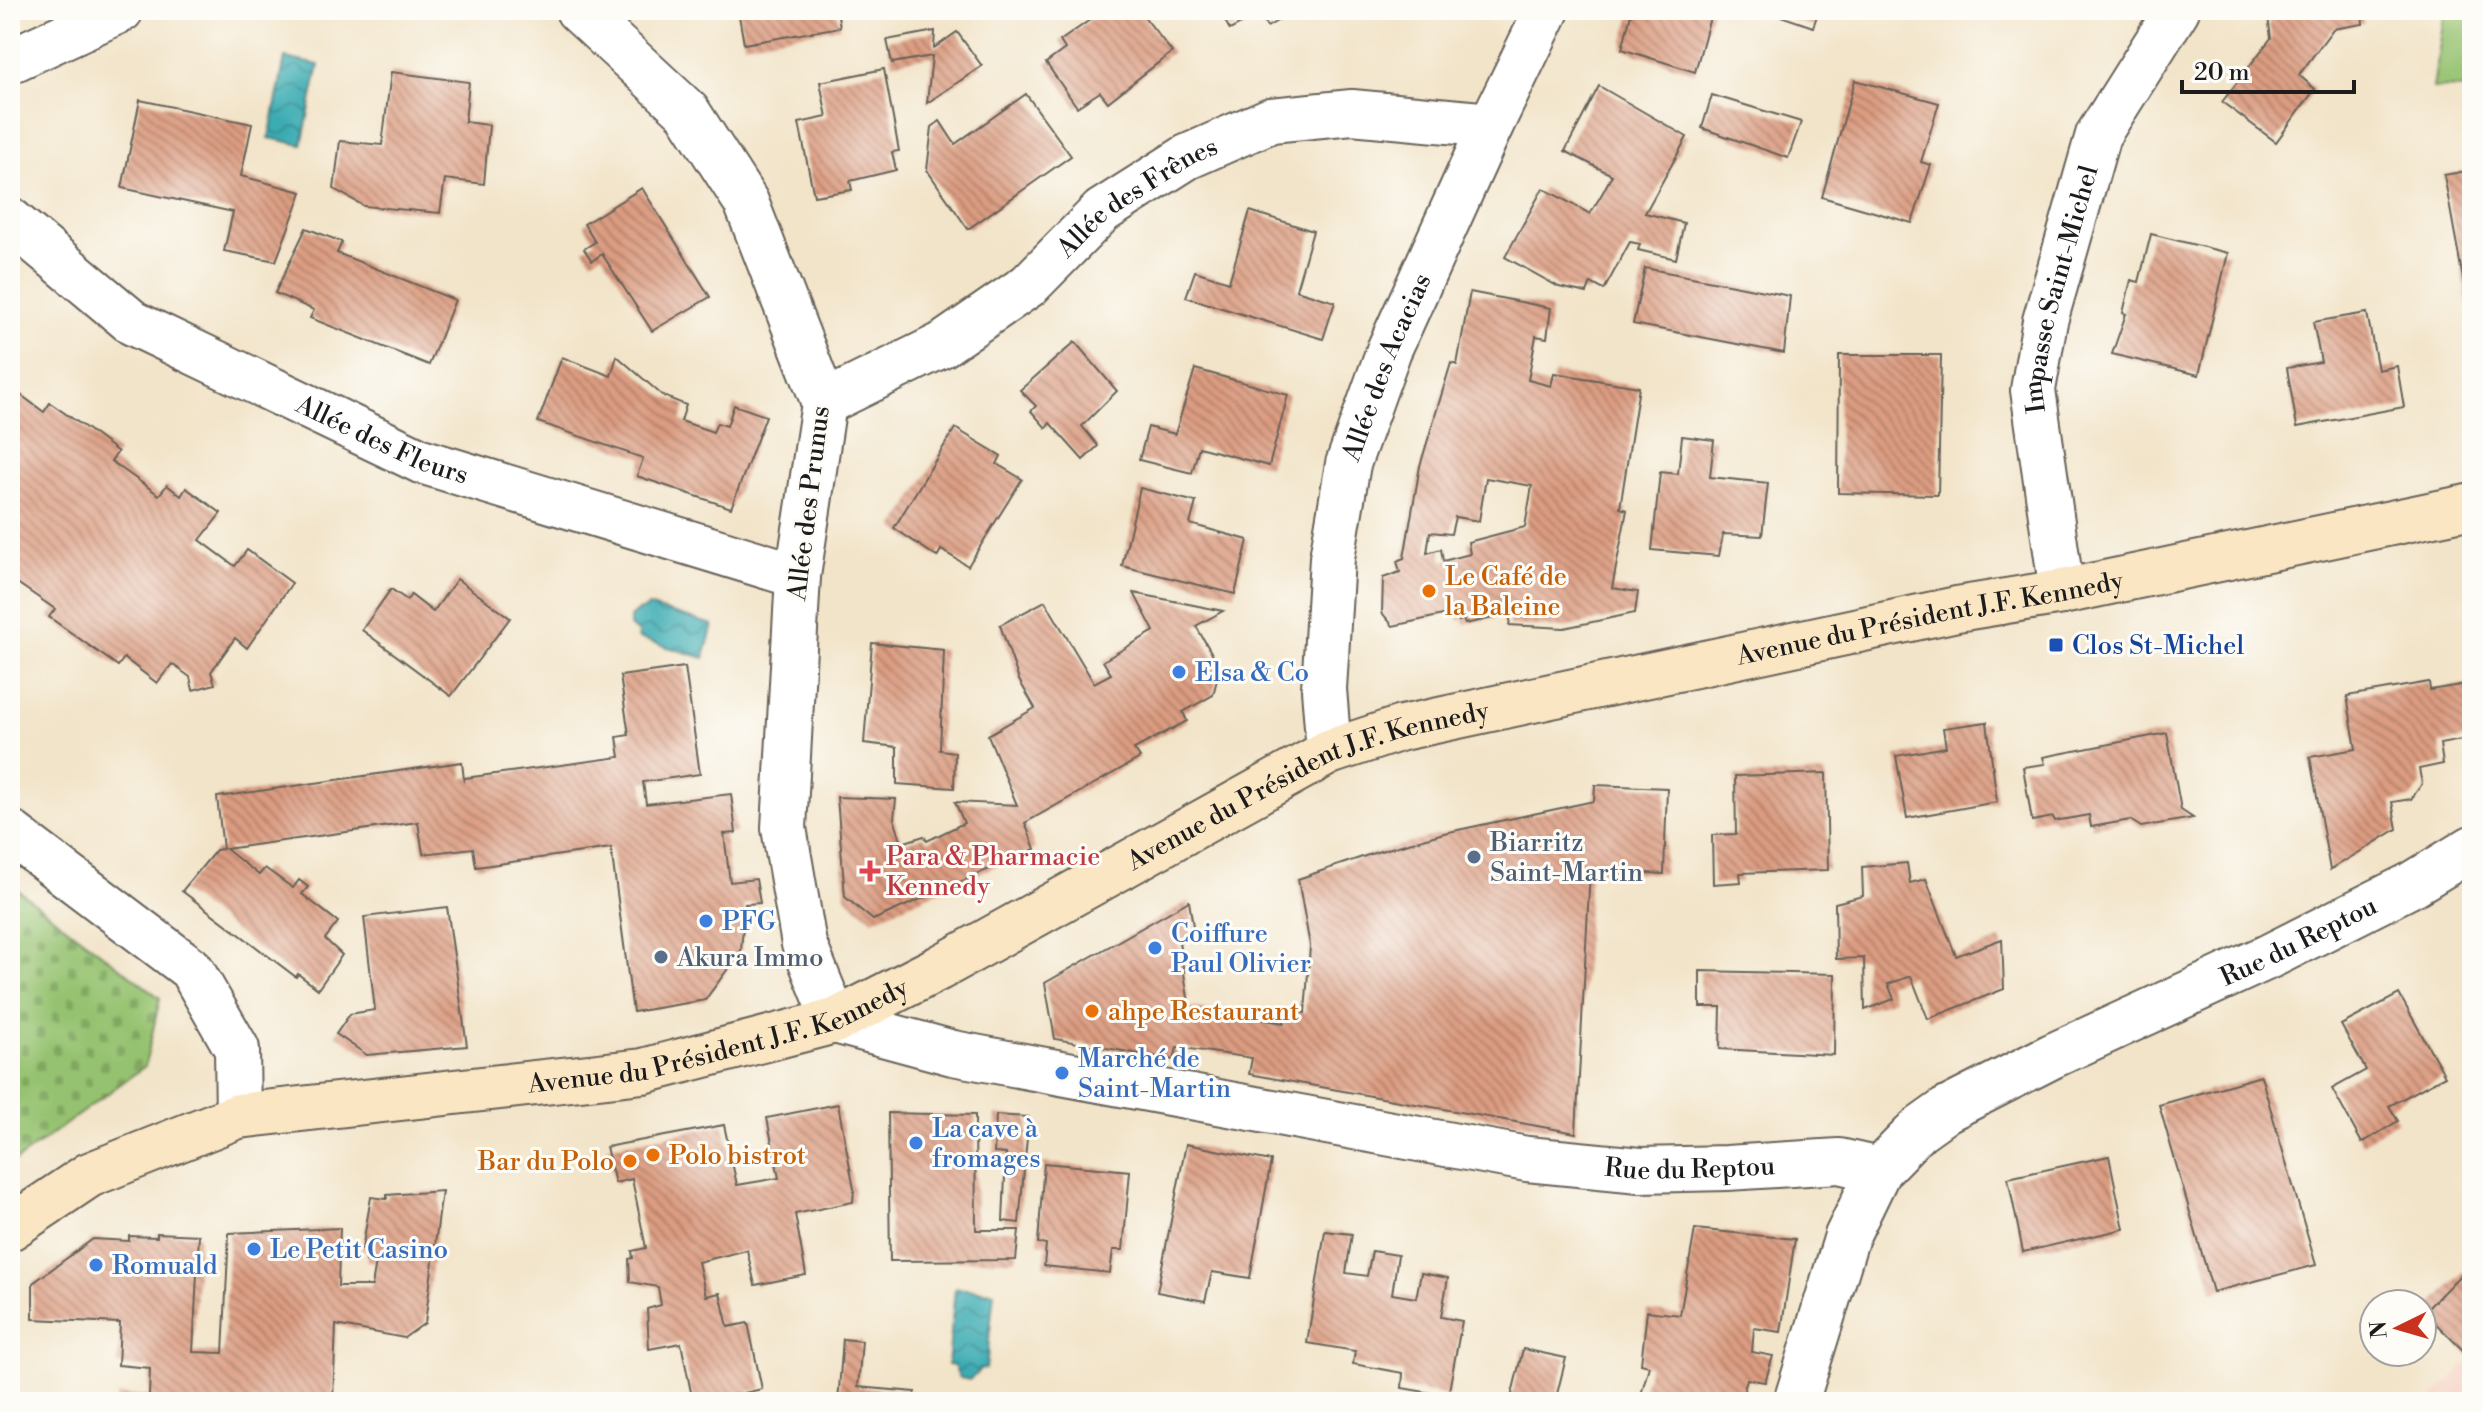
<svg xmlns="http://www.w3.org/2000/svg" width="2482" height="1412" font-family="'Libre Bodoni',serif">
	<defs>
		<pattern id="cemetery-stones" width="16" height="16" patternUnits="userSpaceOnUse" patternTransform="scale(2)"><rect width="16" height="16" fill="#95c270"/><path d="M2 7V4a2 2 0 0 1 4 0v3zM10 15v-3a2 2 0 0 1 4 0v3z" fill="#80a660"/></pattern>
		<pattern id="water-waves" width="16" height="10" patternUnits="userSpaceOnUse" patternTransform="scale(2)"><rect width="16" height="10" fill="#3aacb2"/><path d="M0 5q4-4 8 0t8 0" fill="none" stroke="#308b90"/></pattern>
		<pattern id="building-back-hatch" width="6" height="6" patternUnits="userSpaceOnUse" patternTransform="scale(2)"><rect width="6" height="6" fill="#db9c81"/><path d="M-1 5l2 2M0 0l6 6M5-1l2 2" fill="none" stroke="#b17e69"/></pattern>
	</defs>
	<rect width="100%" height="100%" fill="#fdfcf7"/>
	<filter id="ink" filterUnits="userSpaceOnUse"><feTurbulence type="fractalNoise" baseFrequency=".0125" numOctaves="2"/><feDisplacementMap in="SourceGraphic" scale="16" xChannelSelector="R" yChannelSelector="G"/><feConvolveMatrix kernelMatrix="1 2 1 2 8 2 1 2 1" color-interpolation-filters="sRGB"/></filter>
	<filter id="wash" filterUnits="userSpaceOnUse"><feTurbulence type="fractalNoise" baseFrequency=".006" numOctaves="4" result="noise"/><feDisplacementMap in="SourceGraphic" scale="32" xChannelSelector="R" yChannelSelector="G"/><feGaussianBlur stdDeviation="1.8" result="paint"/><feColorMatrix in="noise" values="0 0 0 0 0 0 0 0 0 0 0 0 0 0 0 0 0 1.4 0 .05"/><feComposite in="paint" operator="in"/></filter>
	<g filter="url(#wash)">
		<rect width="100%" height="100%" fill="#f2e4c9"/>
		<polygon fill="#f6d2c4" points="2472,1358 2472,1402 2410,1402 2432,1398"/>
		<polygon fill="url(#cemetery-stones)" stroke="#586f46" stroke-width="2" points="10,884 160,998 145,1066 10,1165"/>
		<polygon fill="#95c270" stroke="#586f46" stroke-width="2" points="2445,10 2472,10 2472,89 2433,88"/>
		<g fill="url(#water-waves)" stroke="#2b6467" stroke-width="2">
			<polygon points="285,58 319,65 302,145 269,138"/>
			<polygon points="648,606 713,625 704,658 638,638 638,633 630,626 630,617 637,611 646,609"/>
			<polygon points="955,1288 994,1292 986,1369 980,1368 978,1373 969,1380 960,1378 954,1366 948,1365"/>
		</g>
		<g id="blocks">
			<g fill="url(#building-back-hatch)" fill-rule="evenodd">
				<polygon points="738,10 837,10 840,27 744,44"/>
				<polygon points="1104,10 1139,10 1172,52 1108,102 1100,92 1077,107 1046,63 1065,49 1060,41"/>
				<polygon points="1219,10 1296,10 1267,27 1259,14 1230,30"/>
				<polygon points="1632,10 1712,10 1695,72 1622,49"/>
				<polygon points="1763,10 1819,10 1813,27"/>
				<polygon points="2267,10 2362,10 2363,24 2333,29 2299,75 2315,89 2276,142 2222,102 2271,38"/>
				<polygon points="935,31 934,48 957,32 982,66 927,103 932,56 892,63 887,40"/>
				<polygon points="884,69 899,151 892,152 896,170 850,181 852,190 814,196 799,123 827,117 820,82"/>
				<polygon points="391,72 469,82 465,122 489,125 484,184 445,179 440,213 364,206 334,189 340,141 382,145"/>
				<polygon points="1855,80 1939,103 1921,162 1931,165 1912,223 1822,197"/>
				<polygon points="1599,86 1687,137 1645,213 1684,223 1676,259 1638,250 1640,244 1630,242 1604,290 1591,283 1587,293 1559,287 1505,257 1543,188 1590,214 1603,192 1612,175 1565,151"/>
				<polygon points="1026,94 1071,156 968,229 927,170 932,127 940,121 955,144"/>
				<polygon points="1712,95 1801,122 1788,158 1702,128"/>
				<polygon points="140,100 252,124 241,176 302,192 276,261 224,251 233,212 122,188"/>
				<polygon points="2472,170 2472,312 2469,312 2444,175"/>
				<polygon points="642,188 710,297 652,331 602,254 592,261 584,249 595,242 584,224"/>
				<polygon points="1250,211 1313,231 1296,290 1335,302 1323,339 1186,297 1195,271 1229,282"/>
				<polygon points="306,228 342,242 337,253 455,300 429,365 310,318 314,310 275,293"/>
				<polygon points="2151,234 2228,253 2199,375 2112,354 2126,314 2123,313 2131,280 2139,282"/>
				<polygon points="1645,268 1790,296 1784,353 1633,324"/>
				<path d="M1470,292L1551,308L1547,338L1536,336L1528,380L1551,386L1554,373L1639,387L1620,508L1627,510L1612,588L1638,592L1635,613L1564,628L1509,625L1511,614L1465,624L1463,619L1459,621L1457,612L1393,626L1382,613L1383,578L1400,572L1397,561L1404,558L1420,466L1451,363L1457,365ZM1486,478L1532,486L1525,527L1468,542L1470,554L1443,561L1441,549L1427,553L1430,532L1451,534L1455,517L1479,521Z"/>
				<polygon points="2367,313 2378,370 2397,366 2404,407 2297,427 2287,368 2321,362 2313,322"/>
				<polygon points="1075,342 1117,391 1082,426 1098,446 1083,460 1050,423 1046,428 1031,411 1036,406 1020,390"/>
				<polygon points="1839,355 1941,355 1938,495 1838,493"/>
				<polygon points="617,356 663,396 686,405 681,421 713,432 717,423 727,426 734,405 766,416 731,508 637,476 643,458 538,422 562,357 611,376"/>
				<polygon points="1195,369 1288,395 1269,466 1199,447 1192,473 1139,460 1148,427 1175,434"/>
				<polygon points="10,387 44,412 50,403 86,428 118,452 111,461 159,495 167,485 181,496 186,488 221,513 200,540 235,566 247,550 292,583 247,648 235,638 211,672 215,684 193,690 190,677 172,664 157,683 124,658 118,666 49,617 55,609 10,578"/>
				<polygon points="955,428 1001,456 997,464 1022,479 968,566 941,550 937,557 894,528"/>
				<polygon points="1682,436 1714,440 1710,477 1768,483 1762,536 1723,534 1719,556 1652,550 1660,472 1678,474"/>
				<polygon points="1140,488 1196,502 1190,524 1248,540 1235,594 1122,566"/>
				<polygon points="457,579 510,618 451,696 362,630 391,589 407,600 411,595 433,612"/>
				<polygon points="1134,593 1223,611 1196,626 1220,668 1213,695 1183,712 1187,721 1134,749 1140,758 1025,823 1035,849 873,920 845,897 837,797 896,799 894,819 902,843 924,836 927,841 964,823 955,802 1017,805 988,735 1035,708 1019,680 1000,625 1045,601 1094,683 1111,674 1103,661 1154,631"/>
				<polygon points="872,643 944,650 940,750 955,752 954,788 897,784 897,747 864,743"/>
				<polygon points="685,667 700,774 643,782 646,804 731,794 736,833 724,834 730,882 756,879 760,903 745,904 741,951 705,1000 633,1012 611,848 476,867 473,848 423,854 418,822 226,849 259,875 265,868 293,888 299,880 308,887 302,894 338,922 325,939 342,955 318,989 298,974 296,977 182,891 216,850 223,849 217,797 462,762 464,780 465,778 620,757 617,737 629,735 620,676"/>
				<polygon points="2429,682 2430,690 2472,683 2472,738 2440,744 2443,764 2419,769 2422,784 2411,799 2392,802 2397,829 2330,870 2310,757 2356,749 2347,696"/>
				<polygon points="1987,722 1997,802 1907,818 1896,756 1946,747 1943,728"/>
				<polygon points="2167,733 2181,810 2193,818 2141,827 2130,820 2091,827 2089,815 2055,821 2053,817 2032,821 2023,767 2045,764 2043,757"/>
				<polygon points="1826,773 1828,870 1740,873 1741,882 1713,884 1712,835 1736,834 1735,776"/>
				<polygon points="1595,785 1667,788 1664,874 1590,870 1576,1133 1249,1074 1252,1058 1177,1047 1174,1060 1055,1039 1045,983 1189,901 1195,939 1179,942 1188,998 1185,1006 1284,1023 1284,1009 1305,1013 1310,946 1298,879 1377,852 1444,833 1594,801"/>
				<polygon points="1907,863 1910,883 1926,879 1956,956 2002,939 2004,989 1928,1019 1911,976 1888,984 1894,999 1865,1010 1864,958 1836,959 1835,903 1863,896 1862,867"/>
				<polygon points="447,907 467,1046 367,1055 336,1034 350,1014 375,1010 364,917"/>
				<polygon points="1700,971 1835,974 1834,1055 1720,1049 1721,1007 1700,1007"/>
				<polygon points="2399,994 2445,1076 2389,1106 2398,1121 2362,1143 2332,1089 2366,1070 2341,1025"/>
				<polygon points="2261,1076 2316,1265 2213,1292 2159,1105"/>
				<polygon points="838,1104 854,1189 853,1202 795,1214 806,1275 755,1285 747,1250 698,1262 706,1296 720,1293 728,1327 748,1323 762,1389 705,1402 693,1402 681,1343 649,1349 647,1309 661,1305 658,1287 630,1282 629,1259 633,1258 632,1251 646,1248 632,1179 615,1183 606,1147 724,1125 737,1185 779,1178 767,1118"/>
				<polygon points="888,1113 975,1115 976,1230 1019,1230 1016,1260 890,1261"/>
				<polygon points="996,1115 1029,1117 1019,1223 1003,1221 1006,1154 994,1153"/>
				<polygon points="1186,1144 1271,1161 1250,1278 1212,1272 1205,1301 1157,1292"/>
				<polygon points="2109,1156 2124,1229 2023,1252 2008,1178"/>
				<polygon points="1044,1163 1130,1171 1123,1250 1113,1250 1110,1273 1044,1266 1046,1244 1038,1243"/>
				<polygon points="442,1191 425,1323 404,1338 336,1325 333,1399 354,1400 354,1402 116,1402 117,1395 149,1396 150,1368 118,1365 120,1323 33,1319 33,1283 93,1239 129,1241 129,1236 157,1237 157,1233 199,1235 193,1352 223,1353 229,1233 340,1228 338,1286 372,1286 376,1262 366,1261 368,1251 362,1250 371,1197 387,1199 387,1195"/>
				<polygon points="1695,1229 1795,1239 1781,1332 1754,1328 1752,1352 1773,1356 1765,1382 1747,1379 1741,1402 1639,1402 1649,1366 1641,1364 1647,1311 1680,1315"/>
				<polygon points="1325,1231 1352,1234 1346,1273 1367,1276 1372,1251 1398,1255 1392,1294 1416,1298 1421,1273 1448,1278 1441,1317 1462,1321 1448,1396 1402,1388 1403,1373 1353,1364 1355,1351 1307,1343"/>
				<polygon points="2472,1263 2472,1359 2424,1312"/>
				<polygon points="843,1339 862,1341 858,1387 915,1392 914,1402 838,1402"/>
				<polygon points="1523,1349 1566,1358 1555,1402 1510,1402"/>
			</g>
		</g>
	</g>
	<g filter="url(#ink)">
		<use href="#blocks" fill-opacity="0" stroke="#676259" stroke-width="2"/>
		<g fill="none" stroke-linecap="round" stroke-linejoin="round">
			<g stroke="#676259" stroke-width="48">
				<g id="street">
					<path id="s1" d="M578,10L688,112L746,202L824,403L798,576L784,828L804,944L835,1021L953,1053L1527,1159L1640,1170L1727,1168L1839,1161L1879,1170"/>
					<polyline points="10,61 121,10"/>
					<path id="s2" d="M10,220L133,323L421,461L798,576"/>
					<path id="s3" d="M824,403L942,345L1029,285L1102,211L1187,157L1271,120L1352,112L1491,125"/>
					<path id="s4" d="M2062,592L2033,390L2045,321L2098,135L2177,10"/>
					<path id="s5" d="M1329,752L1324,689L1332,558L1348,464L1389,350L1491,125L1547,10"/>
					<polyline points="10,832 191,969 237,1049 238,1116"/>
					<path id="s6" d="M1796,1402L1847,1236L1879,1170L1918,1130L1946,1110L2052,1056L2270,956L2413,884L2472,848"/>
				</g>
			</g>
			<g stroke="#676259" stroke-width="48">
				<g id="secondary">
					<path id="s7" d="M10,1228L89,1175L238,1116L643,1071L835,1021L939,968L1329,752L1402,728L1957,609L2062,592L2472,506"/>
				</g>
			</g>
			<use href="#street" stroke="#fff" stroke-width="44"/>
			<use href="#secondary" stroke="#fbe6c4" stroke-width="44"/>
		</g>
	</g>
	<g fill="#e8710a" stroke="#fdfcf7" stroke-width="3">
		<circle cx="1429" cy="591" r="8"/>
		<circle cx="1092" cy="1011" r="8"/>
		<circle cx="653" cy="1155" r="8"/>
		<circle cx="630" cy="1161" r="8"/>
	</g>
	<rect fill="#1a4fb4" stroke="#fdfcf7" stroke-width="3" x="2048" y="637" width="16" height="16" rx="4"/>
	<g fill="#3f7fe0" stroke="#fdfcf7" stroke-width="3">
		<circle cx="1179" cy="672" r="8"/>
		<circle cx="706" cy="921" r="8"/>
		<circle cx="1155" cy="948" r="8"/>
		<circle cx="1062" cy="1073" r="8"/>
		<circle cx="916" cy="1143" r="8"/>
		<circle cx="254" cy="1249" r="8"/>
		<circle cx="96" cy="1265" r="8"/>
	</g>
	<g fill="#5c6f8a" stroke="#fdfcf7" stroke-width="3">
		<circle cx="1474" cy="857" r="8"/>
		<circle cx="661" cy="957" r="8"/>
	</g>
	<path fill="#e0444e" stroke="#fdfcf7" stroke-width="3" d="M866 859h8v8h8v8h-8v8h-8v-8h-8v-8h8z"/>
	<g text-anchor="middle" stroke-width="6" stroke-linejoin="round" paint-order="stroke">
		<g font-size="26" fill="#1c1c1c" stroke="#fdfcf7">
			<text dy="9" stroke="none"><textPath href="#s3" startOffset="378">Allée des Frênes</textPath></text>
			<text dy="9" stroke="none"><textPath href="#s4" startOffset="308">Impasse Saint-Michel</textPath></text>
			<text dy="9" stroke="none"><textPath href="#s5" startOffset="394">Allée des Acacias</textPath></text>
			<text dy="9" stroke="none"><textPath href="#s2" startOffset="436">Allée des Fleurs</textPath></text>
			<text transform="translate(808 503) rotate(-83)" y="9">Allée des Prunus</text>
			<text dy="9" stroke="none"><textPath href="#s7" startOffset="2040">Avenue du Président J.F. Kennedy</textPath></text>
			<text dy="9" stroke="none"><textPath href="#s7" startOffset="1392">Avenue du Président J.F. Kennedy</textPath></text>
			<text dy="9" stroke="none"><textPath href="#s6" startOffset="728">Rue du Reptou</textPath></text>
			<text dy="9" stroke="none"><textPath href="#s7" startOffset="744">Avenue du Président J.F. Kennedy</textPath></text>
			<text dy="9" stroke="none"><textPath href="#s1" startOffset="1970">Rue du Reptou</textPath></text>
		</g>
		<g font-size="26" fill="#c56008" stroke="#fdfcf7" text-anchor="start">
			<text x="1445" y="585">Le Café de<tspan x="1445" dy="30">la Baleine</tspan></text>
			<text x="1108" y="1020">ahpe Restaurant</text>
			<text x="669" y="1164">Polo bistrot</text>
			<text x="614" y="1170" text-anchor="end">Bar du Polo</text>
		</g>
		<g font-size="26" fill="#164399" stroke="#fdfcf7" text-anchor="start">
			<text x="2072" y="654">Clos St-Michel</text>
		</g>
		<g font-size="26" fill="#366cbe" stroke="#fdfcf7" text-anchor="start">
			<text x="1195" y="681">Elsa &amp; Co</text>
			<text x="722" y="930">PFG</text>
			<text x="1171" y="942">Coiffure<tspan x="1171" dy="30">Paul Olivier</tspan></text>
			<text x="1078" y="1067">Marché de<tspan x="1078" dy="30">Saint-Martin</tspan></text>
			<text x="932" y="1137">La cave à<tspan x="932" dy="30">fromages</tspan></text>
			<text x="270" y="1258">Le Petit Casino</text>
			<text x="112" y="1274">Romuald</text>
		</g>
		<g font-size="26" fill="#4e5e75" stroke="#fdfcf7" text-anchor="start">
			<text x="1490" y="851">Biarritz<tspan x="1490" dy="30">Saint-Martin</tspan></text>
			<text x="677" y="966">Akura Immo</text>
		</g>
		<g font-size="26" fill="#be3a42" stroke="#fdfcf7" text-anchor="start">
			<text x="886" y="865">Para &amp; Pharmacie<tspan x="886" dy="30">Kennedy</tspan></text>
		</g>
	</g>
	<rect width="2482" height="1412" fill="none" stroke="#fdfcf7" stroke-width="40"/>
	<g transform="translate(2398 1328) rotate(265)"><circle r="38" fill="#fdfcf7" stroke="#a3a29f" stroke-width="2"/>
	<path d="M0-6L14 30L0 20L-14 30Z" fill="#c8321e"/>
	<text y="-12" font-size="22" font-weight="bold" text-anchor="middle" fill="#1c1c1c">N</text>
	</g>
	<path d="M2182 80v12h172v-12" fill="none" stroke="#1c1c1c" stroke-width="4"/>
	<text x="2194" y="80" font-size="24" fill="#1c1c1c" stroke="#fdfcf7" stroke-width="6" paint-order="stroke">20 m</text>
</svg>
